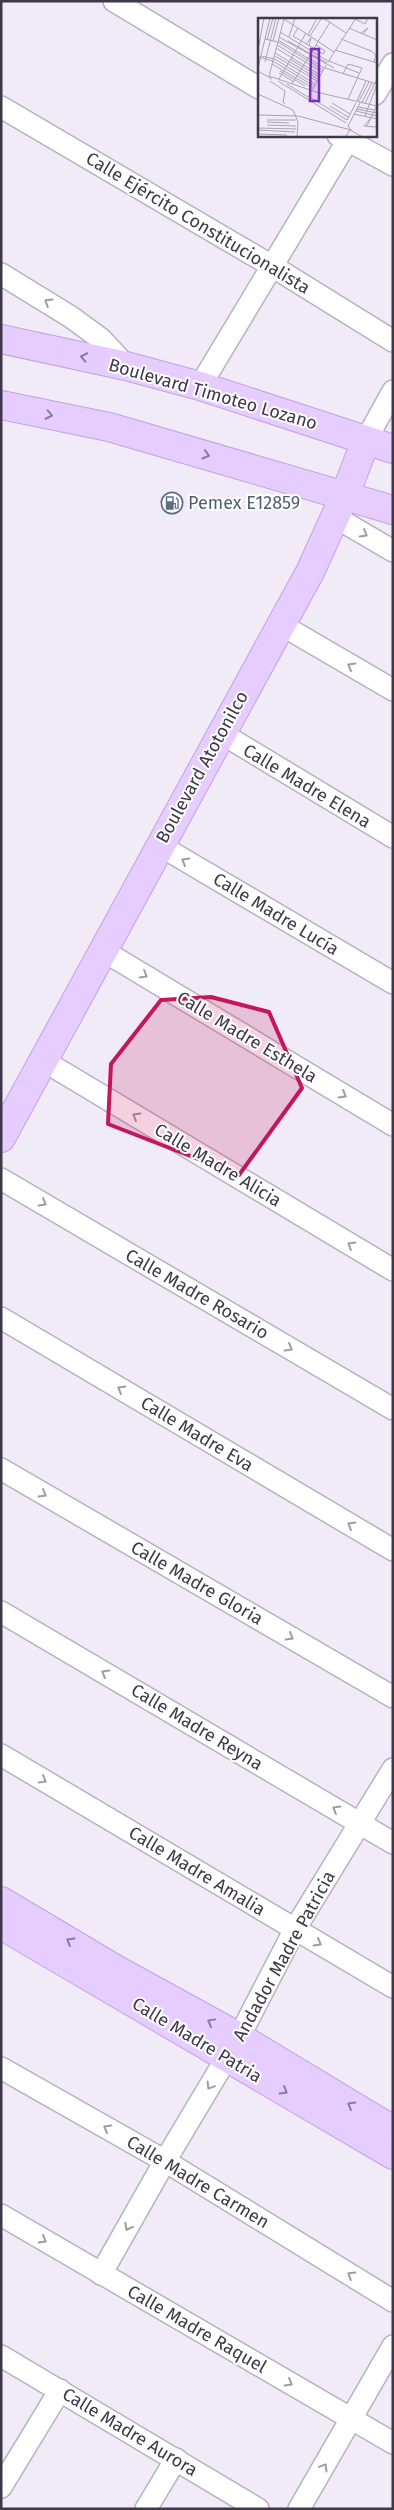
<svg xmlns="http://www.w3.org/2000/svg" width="394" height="2510" font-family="'Fira Sans',sans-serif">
	<rect width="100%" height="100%" fill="#f0ebf6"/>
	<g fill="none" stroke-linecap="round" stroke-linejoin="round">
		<g stroke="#b8b0c5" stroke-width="24">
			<g id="street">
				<polyline points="114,1 259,88"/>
				<polyline points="375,94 393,64"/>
				<polyline points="1,107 272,266 393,341"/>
				<polyline points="338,135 393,165"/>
				<polyline points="1,274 71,317 101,339 126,366"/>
				<polyline points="200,386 351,135"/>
				<polyline points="366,440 393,391"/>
				<polyline points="335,517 393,551"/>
				<polyline points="280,624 393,690"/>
				<polyline points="221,733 393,837"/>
				<polyline points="159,845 393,983"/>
				<polyline points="102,950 393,1125"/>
				<polyline points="44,1061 393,1270"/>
				<polyline points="1,1179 393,1409"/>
				<polyline points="1,1318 393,1550"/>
				<polyline points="1,1469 393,1697"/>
				<polyline points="1,1612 393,1843"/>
				<polyline points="1,1755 393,1987"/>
				<polyline points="1,2068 165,2161 393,2301"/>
				<polyline points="1,2215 393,2443"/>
				<polyline points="101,2274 165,2161 239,2037 295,1929 393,1769"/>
				<polyline points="1,2356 258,2509"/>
				<polyline points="1,2487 60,2390"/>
				<polyline points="146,2509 176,2459"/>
				<polyline points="299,2509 393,2346"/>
			</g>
		</g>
		<g stroke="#c2a2e3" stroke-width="30">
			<g id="secondary">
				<polyline points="1,339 126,366 200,386 393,449"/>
				<polyline points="1,405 109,427 393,510"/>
				<polyline points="1,1138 310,572 345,495 366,440"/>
				<polyline points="1,1901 117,1970 239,2037 393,2130"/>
				<polyline points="1,1925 393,2155"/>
			</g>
		</g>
		<use href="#street" stroke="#fff" stroke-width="21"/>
		<use href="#secondary" stroke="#e6ccff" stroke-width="28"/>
	</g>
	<defs><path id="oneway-chevron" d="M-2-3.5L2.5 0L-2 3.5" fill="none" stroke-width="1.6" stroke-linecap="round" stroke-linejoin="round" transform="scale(1.25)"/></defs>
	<g stroke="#9f9ca5">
		<use href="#oneway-chevron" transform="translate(48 302) rotate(-148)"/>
		<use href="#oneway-chevron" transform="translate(364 534) rotate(30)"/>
		<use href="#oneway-chevron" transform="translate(351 666) rotate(-150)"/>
		<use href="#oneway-chevron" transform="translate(185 861) rotate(-149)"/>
		<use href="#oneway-chevron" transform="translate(144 975) rotate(31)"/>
		<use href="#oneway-chevron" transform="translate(343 1095) rotate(31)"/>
		<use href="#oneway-chevron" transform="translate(136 1116) rotate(-149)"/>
		<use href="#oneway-chevron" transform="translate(43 1203) rotate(30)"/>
		<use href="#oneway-chevron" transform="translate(351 1245) rotate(-149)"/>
		<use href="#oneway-chevron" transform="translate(289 1348) rotate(30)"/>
		<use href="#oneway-chevron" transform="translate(121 1389) rotate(-149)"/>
		<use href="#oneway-chevron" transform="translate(43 1494) rotate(30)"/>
		<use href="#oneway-chevron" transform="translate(351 1525) rotate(-149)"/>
		<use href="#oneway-chevron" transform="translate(290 1637) rotate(30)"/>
		<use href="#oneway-chevron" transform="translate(105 1673) rotate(-149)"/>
		<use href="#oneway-chevron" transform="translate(43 1780) rotate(31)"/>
		<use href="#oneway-chevron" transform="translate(336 1809) rotate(-149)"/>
		<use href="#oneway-chevron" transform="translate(318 1943) rotate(30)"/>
		<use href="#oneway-chevron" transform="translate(210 2086) rotate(121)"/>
		<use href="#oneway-chevron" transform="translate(107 2128) rotate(-150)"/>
		<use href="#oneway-chevron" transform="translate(128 2227) rotate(119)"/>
		<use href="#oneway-chevron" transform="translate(43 2240) rotate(31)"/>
		<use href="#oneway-chevron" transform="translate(351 2275) rotate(-148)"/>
		<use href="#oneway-chevron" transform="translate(289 2383) rotate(30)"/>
		<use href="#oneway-chevron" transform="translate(324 2467) rotate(-59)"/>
	</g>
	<g stroke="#8a7b9c">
		<use href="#oneway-chevron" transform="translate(84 357) rotate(-168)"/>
		<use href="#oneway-chevron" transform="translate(49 415) rotate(12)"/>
		<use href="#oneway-chevron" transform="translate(206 455) rotate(17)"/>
		<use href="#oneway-chevron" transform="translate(70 1941) rotate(-149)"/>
		<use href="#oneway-chevron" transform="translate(211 2022) rotate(-151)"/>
		<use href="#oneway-chevron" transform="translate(284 2091) rotate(30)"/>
		<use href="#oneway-chevron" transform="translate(351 2105) rotate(-149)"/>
	</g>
	<path fill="#c2185b" fill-opacity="0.2" stroke="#c2185b" stroke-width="4" stroke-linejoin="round" d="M211,997L269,1012L302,1088L239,1175L108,1124L111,1064L161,1000Z"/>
	<defs>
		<g id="fuel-ring" transform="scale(1.125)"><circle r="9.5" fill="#fff" stroke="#5c6f8a" stroke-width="1.5"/><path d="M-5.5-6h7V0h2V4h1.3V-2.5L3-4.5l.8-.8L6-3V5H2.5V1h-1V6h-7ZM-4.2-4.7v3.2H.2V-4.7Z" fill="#5c6f8a"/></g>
	</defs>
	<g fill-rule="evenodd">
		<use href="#fuel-ring" x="172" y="503"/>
	</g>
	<g text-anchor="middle" stroke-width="4" stroke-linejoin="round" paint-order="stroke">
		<g font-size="18" fill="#3f384b" stroke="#fff">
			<text transform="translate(198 223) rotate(31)" y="6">Calle Ejército Constitucionalista</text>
			<text transform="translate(213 394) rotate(16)" y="6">Boulevard Timoteo Lozano</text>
			<text transform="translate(202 767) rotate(-61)" y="6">Boulevard Atotonilco</text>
			<text transform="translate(307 786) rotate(31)" y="6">Calle Madre Elena</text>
			<text transform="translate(276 914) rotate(31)" y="6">Calle Madre Lucía</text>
			<text transform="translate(247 1037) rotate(31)" y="6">Calle Madre Esthela</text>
			<text transform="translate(218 1165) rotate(31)" y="6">Calle Madre Alicia</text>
			<text transform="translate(197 1294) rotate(30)" y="6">Calle Madre Rosario</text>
			<text transform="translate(197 1434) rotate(31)" y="6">Calle Madre Eva</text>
			<text transform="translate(197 1583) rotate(30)" y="6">Calle Madre Gloria</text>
			<text transform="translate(197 1727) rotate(31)" y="6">Calle Madre Reyna</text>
			<text transform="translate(197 1871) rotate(31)" y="6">Calle Madre Amalia</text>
			<text transform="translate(284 1956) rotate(-61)" y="6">Andador Madre Patricia</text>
			<text transform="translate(197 2040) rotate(31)" y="6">Calle Madre Patria</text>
			<text transform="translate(198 2182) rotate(31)" y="6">Calle Madre Carmen</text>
			<text transform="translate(197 2329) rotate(30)" y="6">Calle Madre Raquel</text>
			<text transform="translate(130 2432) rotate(31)" y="6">Calle Madre Aurora</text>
		</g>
		<g font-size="18" fill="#4e5e75" stroke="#fff" text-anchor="start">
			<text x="188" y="509">Pemex E12859</text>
		</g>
	</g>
	<g transform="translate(258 18)">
		<rect width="119" height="119" fill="#f0ebf6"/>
		<path fill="none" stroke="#a9a3b2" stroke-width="1" d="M59,0L67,1L88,15M95,0L107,6L110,0M26,1L76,34M40,10L35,18L65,36L67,33L58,27M91,10L119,22M22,14L70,43M103,15L110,10L105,16M50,17L59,0M52,18L63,1M21,19L76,50M31,19L37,0M7,21L20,24L65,52M83,21L113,33L118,37L116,44M9,22L15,0M20,22L66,50M15,23L21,0M30,23L69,45M48,26L53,20L51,28M19,27L64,54M18,30L62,57M0,32L6,0M77,32L119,45M17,35L60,61M3,38L17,41L57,66M17,38L59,63M0,39L15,43L56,68M32,41L61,59M71,43L101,55M7,44L18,0M70,44L98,0M14,46L55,70M0,50L12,0M67,50L119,66M0,53L14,61M22,53L47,68M21,55L36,64M85,56L90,46L104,50L90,81M11,58L26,1M11,58L58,74L119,88M21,61L48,15M12,63L27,73L25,84L27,86M20,63L88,105M29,66L50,79M34,66L72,4M54,73L68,47M0,76L35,92L40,104L39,118M50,78L89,102M99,83L108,63M101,83L111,64M104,84L114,65M74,85L92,96M107,85L119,61M72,88L90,99M100,89L117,92M99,91L119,95M98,93L119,98M96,96L119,101M0,97L40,98L93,112L90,108L102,85M107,98L119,66M112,101L106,108L117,109L119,107M9,102H38M89,102L98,85M9,104L31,105M9,107L38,108M109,108L118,89M0,110L38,111M0,112L37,114M1,116L29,117M88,118L92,112L103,118"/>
		<path fill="#7b2cbf" fill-opacity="0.15" stroke="#7b2cbf" stroke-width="2.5" d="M53,31H61V83H52Z"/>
		<rect width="119" height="119" fill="none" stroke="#3f384b" stroke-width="2.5"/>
	</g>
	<rect width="394" height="2510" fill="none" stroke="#3f384b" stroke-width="5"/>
</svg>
